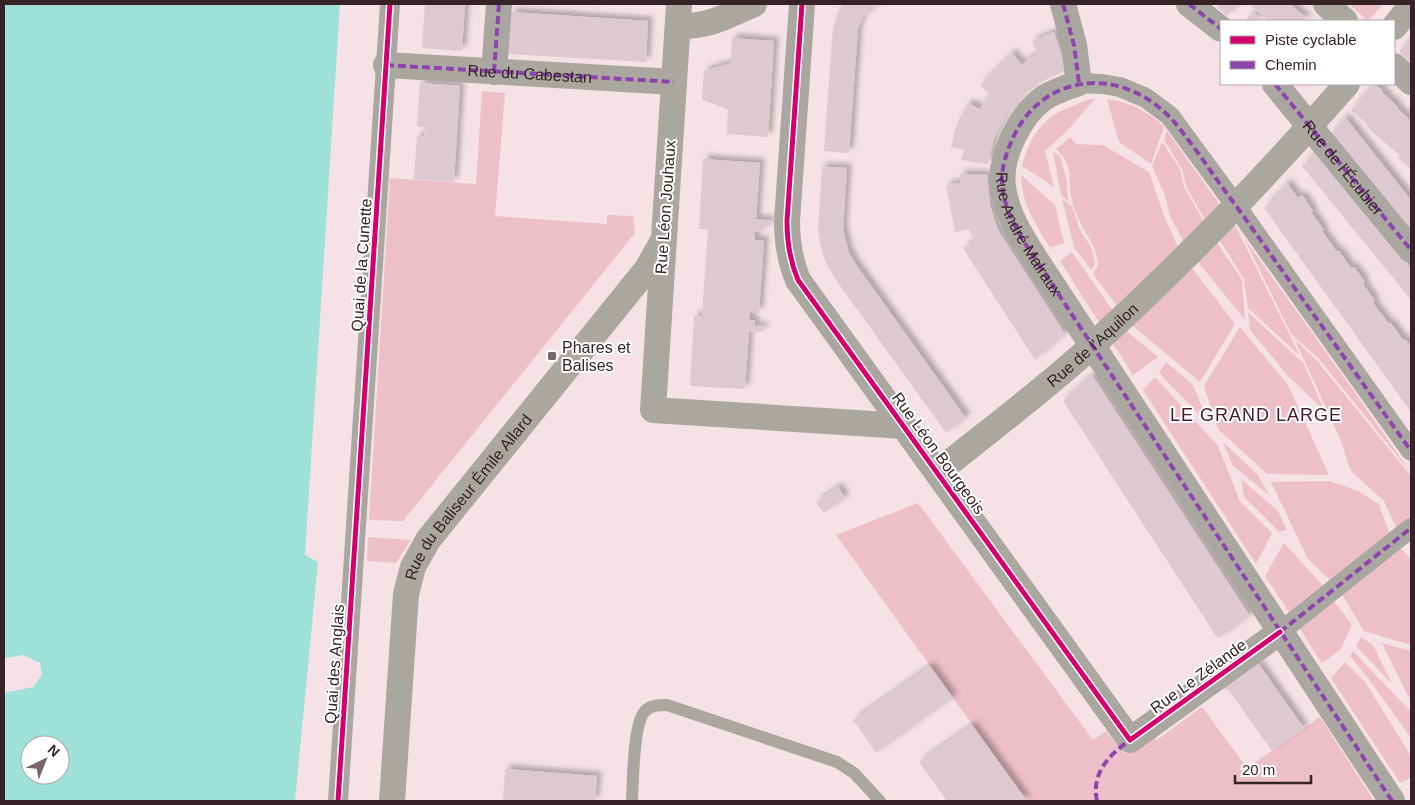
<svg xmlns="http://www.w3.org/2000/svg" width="1415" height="805" font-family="Arial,sans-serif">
	<defs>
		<filter id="shadow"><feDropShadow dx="4.5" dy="-4.5" stdDeviation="2.5" flood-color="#0004"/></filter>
	</defs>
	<rect width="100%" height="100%" fill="#f6e2e6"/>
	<g fill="#edbfc9">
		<polygon points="1349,4 1383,4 1368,21"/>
		<polygon points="482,91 505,93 495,216 607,224 607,215 633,216 635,233 403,521 369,520 390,178 476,184"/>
		<path d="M1092,99H1095L1067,131L1045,151L1054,187L1022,166C1033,125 1051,111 1092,99Z"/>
		<path d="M1107,99C1131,102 1147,111 1164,127L1151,164L1119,142Z"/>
		<polygon points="1167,131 1223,209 1208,225 1187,188 1182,169 1164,140"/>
		<path d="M1070,137L1076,144L1103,145L1149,172L1164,216L1180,252L1120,310L1093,274L1098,265C1097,258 1095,249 1092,243C1084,229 1075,216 1072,200C1067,179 1075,166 1056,149Z"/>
		<polygon points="1162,142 1180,169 1184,187 1206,226 1186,246 1170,216 1164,193 1152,166"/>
		<polygon points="1053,152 1060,156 1067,181 1068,201 1061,195"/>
		<path d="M1021,175L1055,205L1064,243L1050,248C1034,220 1023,208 1021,175Z"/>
		<polygon points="1062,199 1072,206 1080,230 1091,247 1095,264 1091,270 1074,247"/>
		<polygon points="1231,221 1235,225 1300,356 1248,308 1244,279 1217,236"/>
		<polygon points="1214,238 1242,280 1245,320 1195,258"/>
		<polygon points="1244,238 1356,394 1411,473 1319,359 1291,334"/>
		<polygon points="1072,252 1115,314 1102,327 1060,261"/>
		<polygon points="1189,264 1235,324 1200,382 1128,322"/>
		<polygon points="1248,312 1304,364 1324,410 1288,376 1250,330"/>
		<polygon points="1122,327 1158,357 1133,375 1110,339"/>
		<polygon points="1240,327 1288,385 1329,475 1267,474 1218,429 1204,386"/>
		<polygon points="1295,340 1318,362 1411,476 1411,517 1397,529 1384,501 1351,471 1339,436"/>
		<polygon points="1166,362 1193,385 1210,426 1159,373"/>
		<polygon points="1155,377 1218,446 1240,501 1272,533 1256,564 1143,390"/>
		<polygon points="1223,442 1258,475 1269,495 1233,466"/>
		<polygon points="1241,479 1278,511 1287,530 1279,532 1244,497"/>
		<polygon points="1330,481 1358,491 1379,504 1390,535 1332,582 1308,559 1271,482"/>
		<polygon points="918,503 1093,740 1106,731 1124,753 1151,734 1157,740 1202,707 1247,768 1320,717 1374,801 1027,801 836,535"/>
		<polygon points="368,537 411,540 396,563 367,561"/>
		<polygon points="1284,543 1325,588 1290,614 1265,576"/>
		<polygon points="1399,546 1411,560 1411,645 1364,631 1341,593"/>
		<polygon points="1333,600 1352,625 1340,650 1322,663 1298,626"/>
		<polygon points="1361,637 1373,645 1392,684 1356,646"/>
		<polygon points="1382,643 1411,651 1411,699 1408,696"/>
		<polygon points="1353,651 1411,712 1411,738 1368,678 1350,656"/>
		<polygon points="1345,662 1365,682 1411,756 1411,777 1400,783 1331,678"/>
	</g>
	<path fill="#9de1d8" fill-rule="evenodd" d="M4,4H340L305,555L318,562L295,801H4V693L33,687L42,675L40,663L23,655L4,658ZM30,745H60V775H30Z"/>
	<g fill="#dec8d1" filter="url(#shadow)">
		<polygon points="425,4 465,4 462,51 422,48"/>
		<polygon points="843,4 879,4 863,17 858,29 849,153 824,151 833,27 839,10"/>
		<polygon points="1220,4 1237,4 1227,16 1217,7"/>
		<polygon points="1249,4 1290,4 1309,21 1268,21"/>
		<polygon points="511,12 648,21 646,62 508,54"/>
		<polygon points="1253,12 1263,21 1245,21"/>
		<polygon points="1054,32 1067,70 1042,81 1022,96 1006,116 994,138 988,164 961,160 964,150 951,147 957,124 968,103 980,109 984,101 991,95 980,85 1012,53 1022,65 1029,58 1037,55 1032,41"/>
		<polygon points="732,38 774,41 768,137 727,134 728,109 702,100 704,71 731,63"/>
		<polygon points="1411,38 1411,63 1399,52"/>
		<polygon points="420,83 460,86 454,182 414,179 417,136 424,136 425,127 417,127"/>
		<polygon points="1374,84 1383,91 1382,92 1398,107 1397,108 1411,121 1411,169 1398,158 1400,156 1367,127 1368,125 1351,110"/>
		<polygon points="1345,117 1411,200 1411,232 1331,133"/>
		<polygon points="1316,151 1411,268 1411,300 1302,166"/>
		<polygon points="703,159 760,163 756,219 771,221 770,226 761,226 761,232 755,232 755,240 764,240 759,313 750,312 750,320 755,320 755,326 764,327 763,332 749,331 745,389 690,386 694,316 702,316 708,229 699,229"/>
		<polygon points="822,167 847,168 843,229 849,253 857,266 966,418 946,433 836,280 826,263 821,248 818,231"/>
		<polygon points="960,174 987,175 990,205 998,230 1065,334 1035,360 963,248 974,241 969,229 955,232 946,185 961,183"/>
		<polygon points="1287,183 1298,198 1302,195 1313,211 1311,212 1324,230 1322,231 1337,252 1339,251 1351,268 1354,267 1365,282 1363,284 1375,301 1373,303 1389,324 1391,323 1403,340 1405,339 1411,346 1411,412 1264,208"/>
		<polygon points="1092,375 1250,616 1218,639 1063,401"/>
		<polygon points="838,487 845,498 824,513 816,502"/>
		<polygon points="1258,663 1304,728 1272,751 1228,689 1226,690 1224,688"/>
		<polygon points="930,666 953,698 876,753 853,720"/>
		<polygon points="972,725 1027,801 947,801 919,762"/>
		<polygon points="505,769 597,776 595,801 503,801"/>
	</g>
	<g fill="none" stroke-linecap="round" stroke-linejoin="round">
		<path stroke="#aaa7a1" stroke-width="12" d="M632,801C633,783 633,723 645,711C651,705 659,705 667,705L837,762L854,773L880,801"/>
		<g stroke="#aaa7a1" stroke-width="20">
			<polyline points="1079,83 1102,84 1120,87 1146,98 1170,116 1236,206 1411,451"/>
			<polyline points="1280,632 1411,528"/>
			<polyline points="338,801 390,4"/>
		</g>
		<g stroke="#aaa7a1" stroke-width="26">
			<polyline points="679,4 653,410 904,426"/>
			<path d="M802,4L787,221C787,242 790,261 798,280L1130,740L1280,632"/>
			<path id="s1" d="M1063,4L1074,45L1079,83C1067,87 1055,91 1044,98C1020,115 999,157 1003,186C1006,215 1024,241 1040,266L1392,801"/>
			<polyline points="1189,4 1221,29"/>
			<polyline points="1326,4 1345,21"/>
			<path d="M678,26C709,27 727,16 754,4"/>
			<polyline points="1394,27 1411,6"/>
			<polyline points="386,65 674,82"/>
			<polyline points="1394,66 1411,82"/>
			<polyline points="494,72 499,4"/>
			<path id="s2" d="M1275,84L1411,250"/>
			<path id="s3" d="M938,472C990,430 1044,390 1093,345C1183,263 1267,176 1347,84"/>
			<path id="s4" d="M392,801L406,594L413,567L428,540L647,269L661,244"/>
		</g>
		<g stroke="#8e44ad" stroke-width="4" stroke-dasharray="8 4" stroke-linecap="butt">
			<polyline points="1063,4 1074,45 1079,83"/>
			<polyline points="1189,4 1221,29"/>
			<path id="s5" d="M386,65L674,82"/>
			<polyline points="494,72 499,4"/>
			<polyline points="1275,84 1411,250"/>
			<polyline points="1280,632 1411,528"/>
			<path d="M1097,801C1091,773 1109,755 1130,740L1128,737"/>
			<path d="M1392,801L1040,266C1024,242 1004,214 1002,184C1001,169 1006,154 1012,140C1038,80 1105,66 1156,105C1174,118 1185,136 1198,153C1213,174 1227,194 1242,214C1298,293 1355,372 1411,451"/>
		</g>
		<g stroke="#fff" stroke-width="8">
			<g id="cycleway">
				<path d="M802,4L787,221C787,242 790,261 798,280L1130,740L1280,632"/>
				<polyline points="338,801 390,4"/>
			</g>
		</g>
		<use href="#cycleway" stroke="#d6006c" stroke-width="5"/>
	</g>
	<rect fill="#7a656a" stroke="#fff" stroke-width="2" x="547" y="351" width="10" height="10" rx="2.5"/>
	<g text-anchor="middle" stroke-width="4" stroke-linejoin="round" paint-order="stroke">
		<g font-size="16" fill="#372227" stroke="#fff">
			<text dy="6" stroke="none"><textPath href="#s5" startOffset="144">Rue du Cabestan</textPath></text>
			<text dy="6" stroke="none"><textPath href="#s2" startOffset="108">Rue de l'Écubier</textPath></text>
			<text transform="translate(665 207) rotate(-86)" y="6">Rue Léon Jouhaux</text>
			<text dy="6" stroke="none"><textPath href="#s1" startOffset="274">Rue André Malraux</textPath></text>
			<text transform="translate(361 265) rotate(-86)" y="6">Quai de la Cunette</text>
			<text dy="6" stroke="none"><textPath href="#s3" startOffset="200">Rue de l'Aquilon</textPath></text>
			<text transform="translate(939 453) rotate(54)" y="6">Rue Léon Bourgeois</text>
			<text dy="6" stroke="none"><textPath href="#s4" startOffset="324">Rue du Baliseur Émile Allard</textPath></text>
			<text transform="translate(334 664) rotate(-86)" y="6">Quai des Anglais</text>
			<text transform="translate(1198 676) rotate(-36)" y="6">Rue Le Zélande</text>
		</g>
		<g font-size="16" fill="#372227" stroke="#fff" text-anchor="start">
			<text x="562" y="353">Phares et<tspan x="562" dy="18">Balises</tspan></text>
		</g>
		<g font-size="18" letter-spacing="1" fill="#461b27" stroke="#fff">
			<text x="1256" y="421">LE GRAND LARGE</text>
		</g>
	</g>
	<rect width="1415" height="805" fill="none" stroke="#372227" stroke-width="10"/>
	<rect x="1220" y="20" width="175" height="65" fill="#ffffff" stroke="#afa7a9"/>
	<rect x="1230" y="36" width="25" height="8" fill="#d6006c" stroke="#afa7a9"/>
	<text x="1265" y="45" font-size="15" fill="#372227">Piste cyclable</text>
	<rect x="1230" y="61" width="25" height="8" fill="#8e44ad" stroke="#afa7a9"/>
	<text x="1265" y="70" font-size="15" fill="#372227">Chemin</text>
	<g transform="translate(45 760) rotate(43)"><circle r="24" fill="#ffffff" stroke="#afa7a9"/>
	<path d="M0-4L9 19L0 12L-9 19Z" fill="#7a656a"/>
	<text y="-8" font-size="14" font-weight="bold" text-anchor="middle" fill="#372227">N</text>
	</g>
	<path d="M1235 775v8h76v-8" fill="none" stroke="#372227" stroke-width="2.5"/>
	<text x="1242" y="775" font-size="15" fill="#372227" stroke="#ffffff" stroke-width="4" paint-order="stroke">20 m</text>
</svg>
